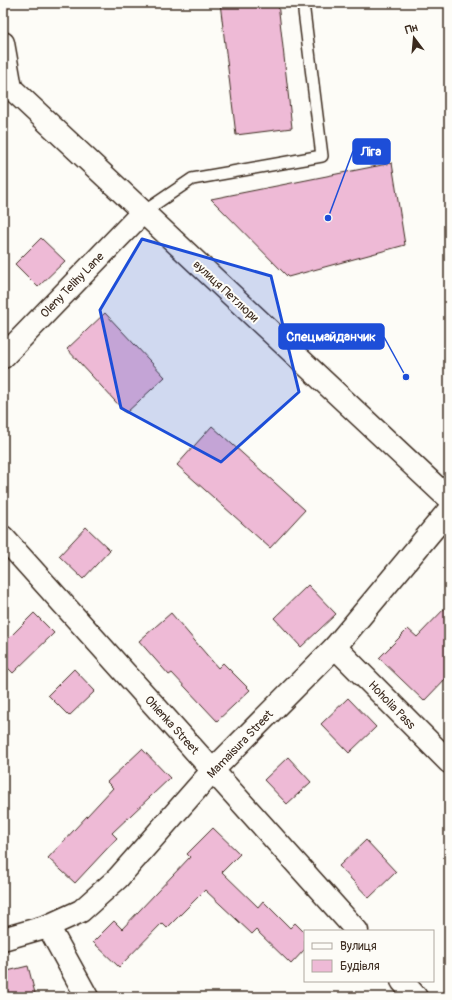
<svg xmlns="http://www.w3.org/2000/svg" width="452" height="1000" font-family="Pangolin,sans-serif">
	<rect width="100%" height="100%" fill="#fdfcf7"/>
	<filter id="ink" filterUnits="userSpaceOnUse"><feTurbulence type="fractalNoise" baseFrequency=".025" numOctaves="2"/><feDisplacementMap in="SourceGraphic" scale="8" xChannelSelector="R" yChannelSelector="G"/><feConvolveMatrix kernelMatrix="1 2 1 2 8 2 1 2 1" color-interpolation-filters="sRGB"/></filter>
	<g filter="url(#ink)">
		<g fill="#eebad6" stroke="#3b2a1e">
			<polygon points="220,3 278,3 292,128 236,135"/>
			<polygon points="392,163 405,245 288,277 211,199"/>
			<polygon points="41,238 65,261 38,287 15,264"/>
			<polygon points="105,313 165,377 126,413 67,349"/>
			<polygon points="212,426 305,510 270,548 177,465"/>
			<polygon points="86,527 110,550 83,579 59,556"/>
			<polygon points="308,585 336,614 301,647 274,618"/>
			<polygon points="449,604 449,675 424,701 379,658 408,629 417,637"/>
			<polygon points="34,613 54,633 13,673 3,663 3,644"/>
			<polygon points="171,613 218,668 223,663 250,690 217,721 172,673 169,675 139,641"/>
			<polygon points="74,669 95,691 69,716 48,695"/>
			<polygon points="348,698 376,727 349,753 321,724"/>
			<polygon points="142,749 170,778 112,833 117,838 75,883 48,858 113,788 107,782"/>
			<polygon points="288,757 311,782 287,804 264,780"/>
			<polygon points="213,828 240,854 222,872 258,907 263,901 290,928 295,923 305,933 305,949 291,964 256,930 252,934 205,890 167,928 162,923 119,967 93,942 114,921 122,929 190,857 187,854"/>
			<polygon points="366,840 396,872 369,898 339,866"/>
			<polygon points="28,966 36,997 6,997 3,987 3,972"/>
		</g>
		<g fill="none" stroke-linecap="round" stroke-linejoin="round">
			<g stroke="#3b2a1e" stroke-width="14">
				<polyline id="lane" points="142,213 192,179 322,156 303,3"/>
			</g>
			<g stroke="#3b2a1e" stroke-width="25">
				<g id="street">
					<polyline points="3,357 142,213"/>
					<polyline points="3,537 357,931"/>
					<polyline points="335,647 449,762"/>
					<polyline points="48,926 87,997"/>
					<polyline points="3,939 48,926 81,911 118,878 213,770 335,647 449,510"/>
					<polyline points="402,981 416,997"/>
				</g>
			</g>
			<g stroke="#3b2a1e" stroke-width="25">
				<g id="secondary">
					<polyline points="3,43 11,88"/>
					<polyline points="11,88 449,499"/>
				</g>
			</g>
			<use href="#lane" stroke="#fdfcf7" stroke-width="11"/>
			<use href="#street" stroke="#fdfcf7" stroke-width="22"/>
			<use href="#secondary" stroke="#fdfcf7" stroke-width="22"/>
		</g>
	</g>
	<path fill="#1d4ed8" fill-opacity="0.2" stroke="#1d4ed8" stroke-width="3" stroke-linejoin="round" d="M142,239L271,276L299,392L221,462L121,408L100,310Z"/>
	<g text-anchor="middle" stroke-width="4" stroke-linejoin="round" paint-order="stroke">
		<g font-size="12" fill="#3b2a1e" stroke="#fdfcf7">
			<text transform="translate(72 285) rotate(-46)" y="4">Oleny Telihy Lane</text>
			<text transform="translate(226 291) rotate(43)" y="4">вулиця Петлюри</text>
			<text transform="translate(392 705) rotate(46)" y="4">Hoholia Pass</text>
			<text transform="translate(172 725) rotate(48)" y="4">Ohienka Street</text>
			<text transform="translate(240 744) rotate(-46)" y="4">Mamaisura Street</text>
		</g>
	</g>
	<path fill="none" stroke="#1d4ed8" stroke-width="1.5" d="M328 218L353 151M406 377L384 337"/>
	<g fill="#1d4ed8" stroke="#fdfcf7" stroke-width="1.5">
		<circle cx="328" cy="218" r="4"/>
		<circle cx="406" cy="377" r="4"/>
	</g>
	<g fill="#1d4ed8" stroke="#1d4ed8" stroke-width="1.5">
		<rect x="353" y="139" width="37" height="25" rx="4"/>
		<rect x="279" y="324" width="105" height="25" rx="4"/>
	</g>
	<g font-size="13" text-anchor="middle" font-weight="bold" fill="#fff">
		<text x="371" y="156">Ліга</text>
		<text x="331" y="341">Спецмайданчик</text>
	</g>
	<rect width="452" height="1000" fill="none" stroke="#fdfcf7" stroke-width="16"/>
	<rect x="8" y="8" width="436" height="984" fill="none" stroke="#3b2a1e" stroke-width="1.5" filter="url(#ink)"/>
	<rect x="304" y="930" width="130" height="52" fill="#fdfcf7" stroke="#afa8a0"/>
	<rect x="312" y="943" width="20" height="6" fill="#fdfcf7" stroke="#afa8a0"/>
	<text x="340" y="950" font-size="12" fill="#3b2a1e">Вулиця</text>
	<rect x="312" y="960" width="20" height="12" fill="#eebad6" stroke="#afa8a0"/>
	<text x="340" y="970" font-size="12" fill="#3b2a1e">Будівля</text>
	<g transform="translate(414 38) rotate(344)" stroke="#fdfcf7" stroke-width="3" paint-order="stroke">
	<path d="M0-3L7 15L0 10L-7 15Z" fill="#3b2a1e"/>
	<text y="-6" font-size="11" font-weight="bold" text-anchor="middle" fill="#3b2a1e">Пн</text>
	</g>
</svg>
